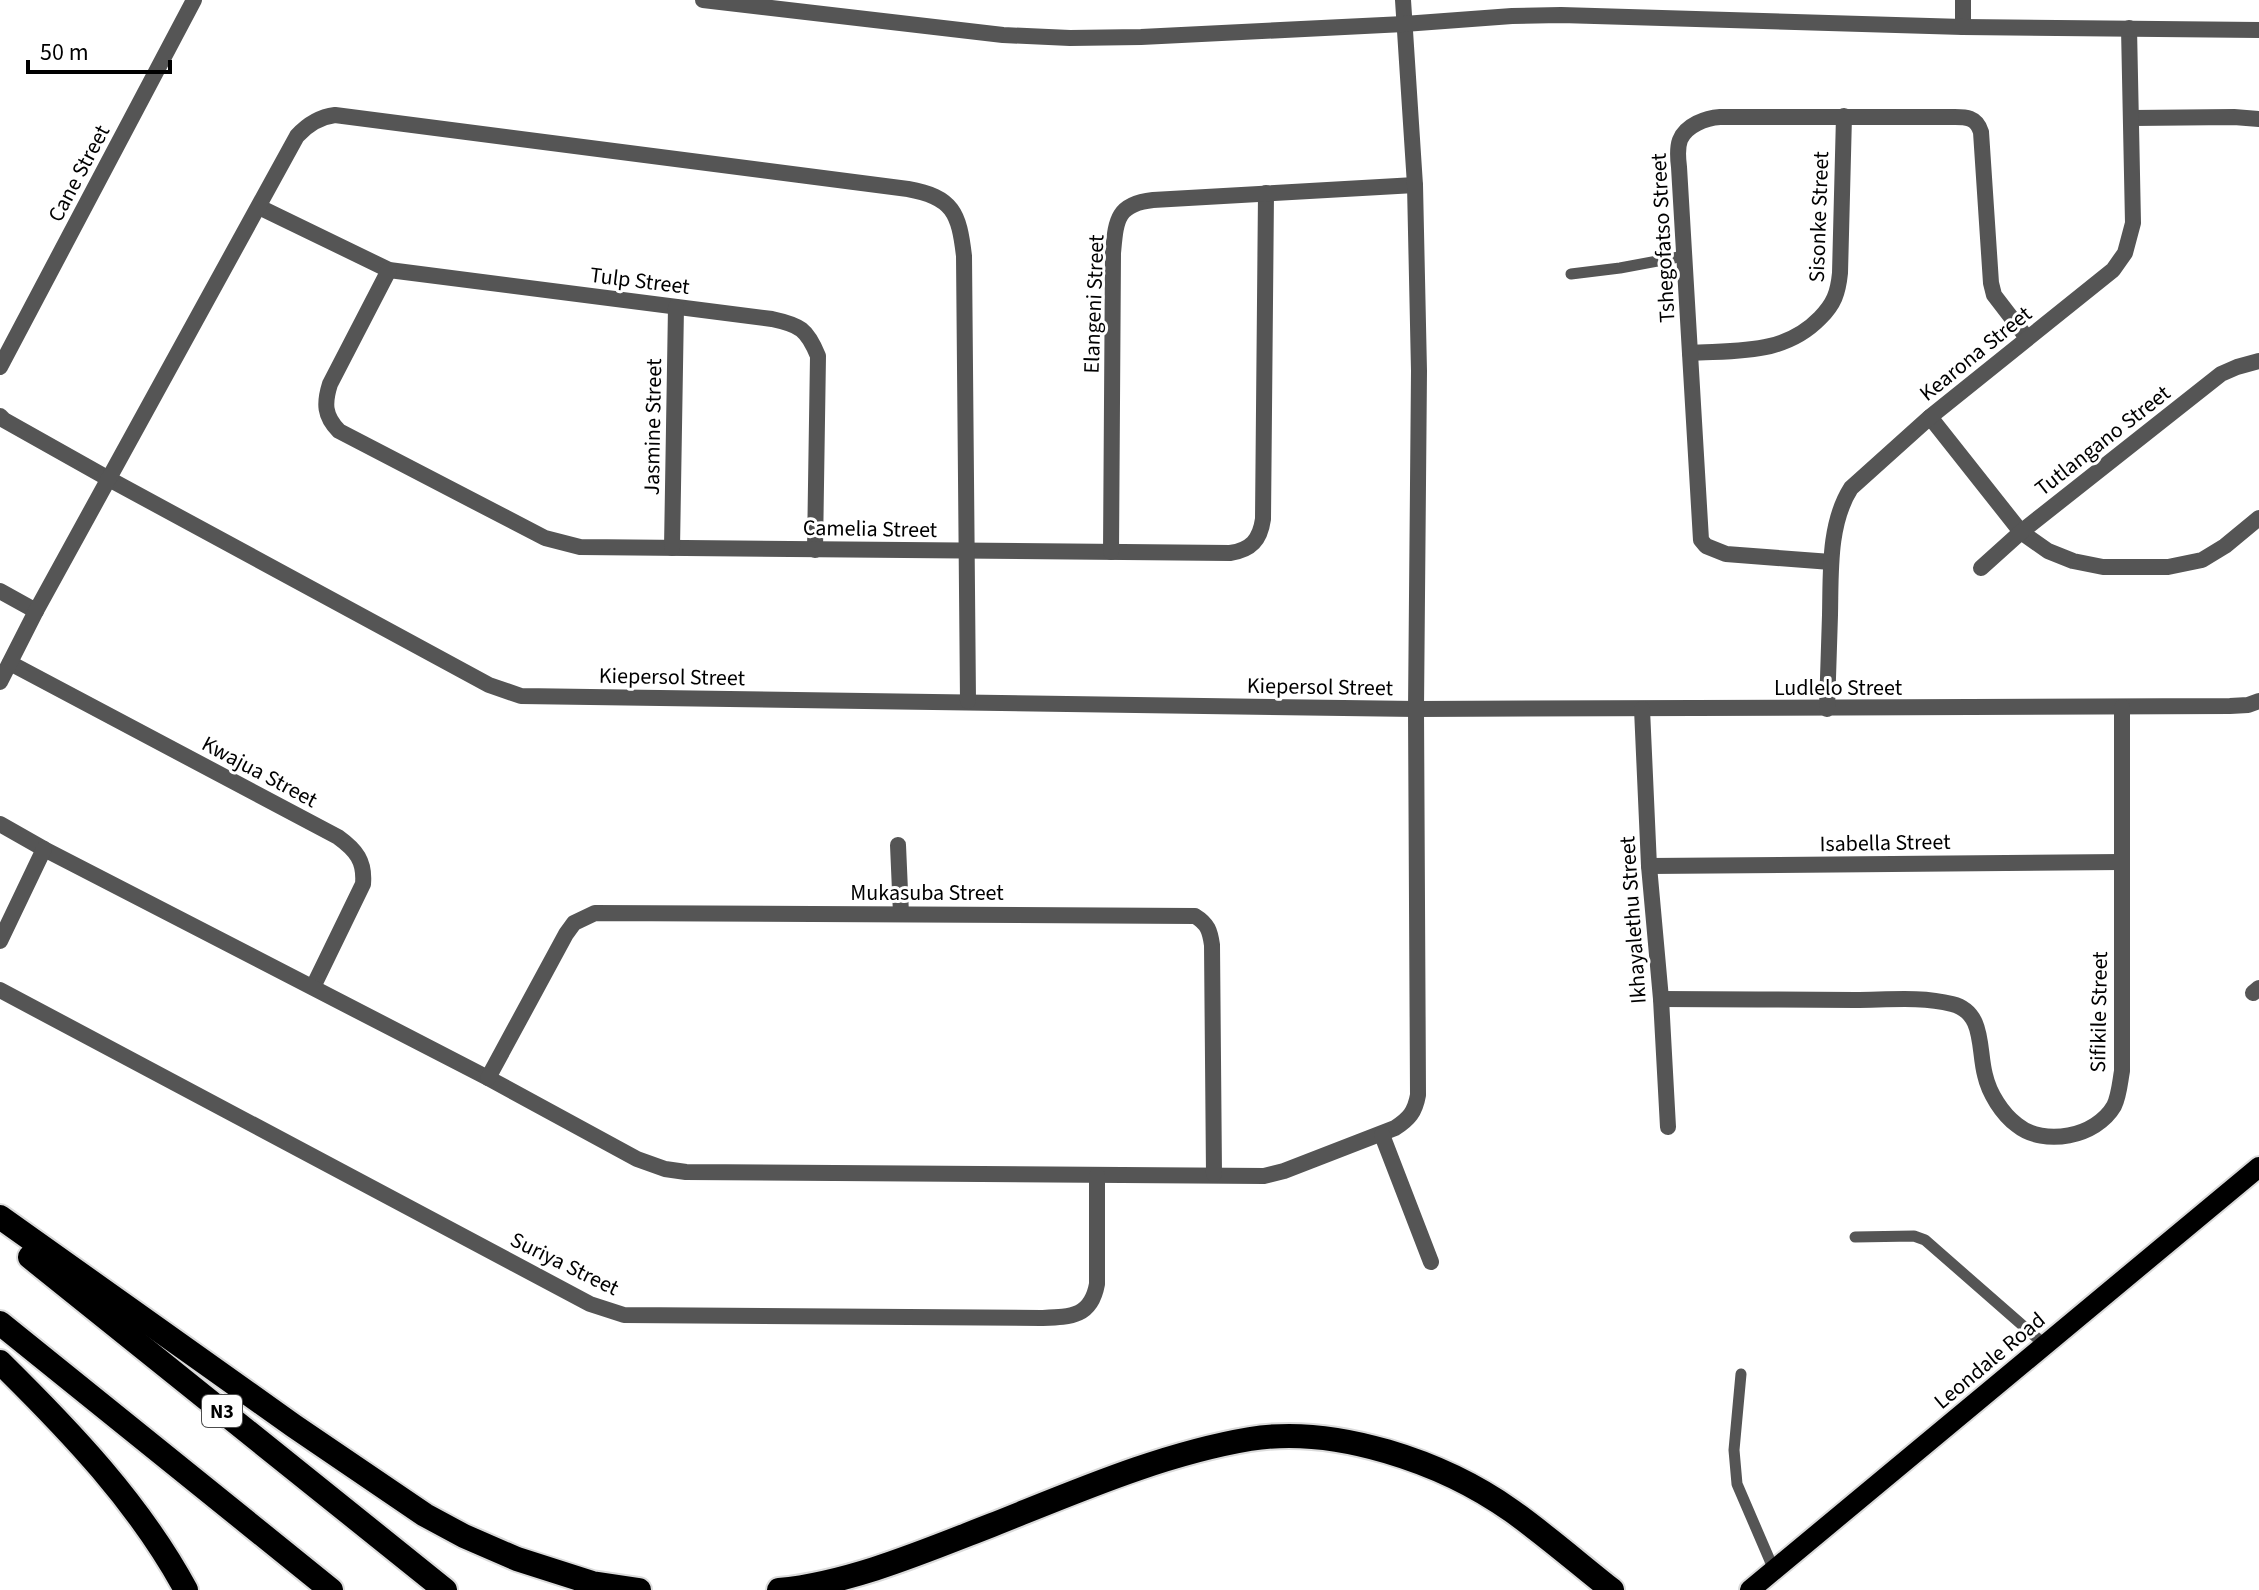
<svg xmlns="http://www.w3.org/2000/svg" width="2259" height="1590" font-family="'Source Sans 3',sans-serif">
	<rect width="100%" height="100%" fill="#fff"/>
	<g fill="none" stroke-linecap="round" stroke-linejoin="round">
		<g stroke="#dbdbdb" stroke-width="24">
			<polyline id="primary" points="1750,1590 2259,1167"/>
		</g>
		<g stroke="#dbdbdb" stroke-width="28">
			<g id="motorway">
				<polyline points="0,1217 294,1426 425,1515 464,1536 517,1559 592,1583 639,1590"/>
				<polyline points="30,1257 445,1590"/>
				<polyline points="0,1323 331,1590"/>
				<path d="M0,1362C70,1431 139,1503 186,1590"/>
				<path d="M779,1590C851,1583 925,1551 992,1525C1075,1492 1161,1454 1250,1439C1335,1425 1443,1462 1512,1511C1547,1536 1579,1564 1612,1590"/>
			</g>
		</g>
		<g stroke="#555" stroke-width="11">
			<polyline points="1571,274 1620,268 1684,256"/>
			<polyline points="1855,1237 1914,1236 1925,1240 2045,1345"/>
			<polyline points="1741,1374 1734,1450 1737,1484 1774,1570"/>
		</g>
		<g stroke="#555" stroke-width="16">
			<polyline points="1963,27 1963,0"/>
			<polyline points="2133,118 2234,117 2259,119"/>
			<path d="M259,207L389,270L772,319C800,325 807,329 818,356L815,550"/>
			<path d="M389,270L330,384C324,403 324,416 339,431L545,538L580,547L1230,553C1251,550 1260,540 1263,519L1266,193"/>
			<path d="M1690,353C1738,350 1784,355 1820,318C1834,304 1838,293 1840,273L1844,116"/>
			<polyline points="0,367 194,0"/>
			<polyline points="0,416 4,420 109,479 489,685 521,696 1416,709 2230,706 2248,705 2259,701"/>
			<polyline points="1930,417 2021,532 2048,551 2073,561 2103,567 2168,567 2202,560 2225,546 2259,518"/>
			<polyline points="672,548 676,307"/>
			<path d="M1111,552L1113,253C1116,221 1116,204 1153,200L1415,185"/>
			<path d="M1831,562L1726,554L1706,546L1701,540L1679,167C1678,159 1677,148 1680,140C1686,125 1706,118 1720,117H1949C1963,117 1976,115 1981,132L1991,283L1994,295L2027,338"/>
			<polyline points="1981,568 2021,532 2221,374 2237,367 2259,361"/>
			<polyline points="0,591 36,611"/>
			<path d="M10,663L338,837C356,850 365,861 363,884L313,987"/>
			<path d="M0,682L36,611L297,136C308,124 319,117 335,115L908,189C953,197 959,213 964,256L968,701"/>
			<polyline points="1642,709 1649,866 1661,999 1668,1127"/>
			<path d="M1827,709C1828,678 1829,647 1830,615C1831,574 1828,524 1851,488L1930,417L2113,270L2125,253L2133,223L2129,28"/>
			<path d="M0,824L44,849L488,1078L637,1159L665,1169L686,1172L1264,1176L1284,1171L1395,1128C1409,1119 1415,1112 1418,1095L1416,709L1419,371L1415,185L1403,0"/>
			<polyline points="898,845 901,914"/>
			<polyline points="1649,866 2121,862"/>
			<polyline points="0,941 44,849"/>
			<path d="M0,990L590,1304L624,1315L1041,1318C1071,1317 1091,1317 1097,1284V1175"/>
			<polyline points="2253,993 2259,988"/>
			<path d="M1661,999C1726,999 1790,1000 1855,1000C1886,1000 1921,996 1952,1004C1985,1012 1978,1049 1985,1075C1989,1093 2002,1114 2017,1125C2044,1147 2096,1137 2114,1106C2119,1096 2120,1082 2122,1071V707"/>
			<path d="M488,1078L566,934L574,923L595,913L1195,916C1208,924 1210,931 1212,945L1214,1174"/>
			<polyline points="1382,1135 1431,1262"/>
		</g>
		<polyline stroke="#555" stroke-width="16" points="703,0 1003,35 1070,38 1141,37 1404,24 1512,16 1561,15 1963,27 2259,30"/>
		<use href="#primary" stroke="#000" stroke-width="20"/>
		<use href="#motorway" stroke="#000" stroke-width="24"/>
	</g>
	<g text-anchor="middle" stroke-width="6" stroke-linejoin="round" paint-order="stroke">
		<rect fill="#fff" stroke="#4c4c4c" stroke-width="2" x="202" y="1395" width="40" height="32" rx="6"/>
		<g font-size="20" font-weight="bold" fill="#000">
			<text x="222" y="1418">N3</text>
		</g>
		<g font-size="22" fill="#000" stroke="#fff">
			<text transform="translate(78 173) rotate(-62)" y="8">Cane Street</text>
			<text transform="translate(1818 217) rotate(-88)" y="8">Sisonke Street</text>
			<text transform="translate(1662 238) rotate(-93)" y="8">Tshegofatso Street</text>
			<text transform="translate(640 280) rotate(7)" y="8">Tulp Street</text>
			<text transform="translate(1093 304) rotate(-88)" y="8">Elangeni Street</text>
			<text transform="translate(1975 353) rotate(-39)" y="8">Kearona Street</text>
			<text transform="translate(652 427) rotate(-89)" y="8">Jasmine Street</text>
			<text transform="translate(2102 440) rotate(-38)" y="8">Tutlangano Street</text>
			<text transform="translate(870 528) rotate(1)" y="8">Camelia Street</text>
			<text transform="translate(672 676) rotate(1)" y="8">Kiepersol Street</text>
			<text transform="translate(1320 686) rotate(1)" y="8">Kiepersol Street</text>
			<text x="1838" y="695">Ludlelo Street</text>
			<text transform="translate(260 771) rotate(28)" y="8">Kwajua Street</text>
			<text transform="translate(1885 842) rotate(-1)" y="8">Isabella Street</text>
			<text x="927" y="900">Mukasuba Street</text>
			<text transform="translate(1632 920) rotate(-94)" y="8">Ikhayalethu Street</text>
			<text transform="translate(2098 1012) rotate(-89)" y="8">Sifikile Street</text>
			<text transform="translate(565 1263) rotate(26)" y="8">Suriya Street</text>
			<text transform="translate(1989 1360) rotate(-40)" y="8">Leondale Road</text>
		</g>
	</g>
	<path d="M28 60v12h142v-12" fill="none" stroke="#000000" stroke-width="4"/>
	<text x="40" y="60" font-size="24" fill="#000000" stroke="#ffffff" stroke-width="6" paint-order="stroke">50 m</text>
</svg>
